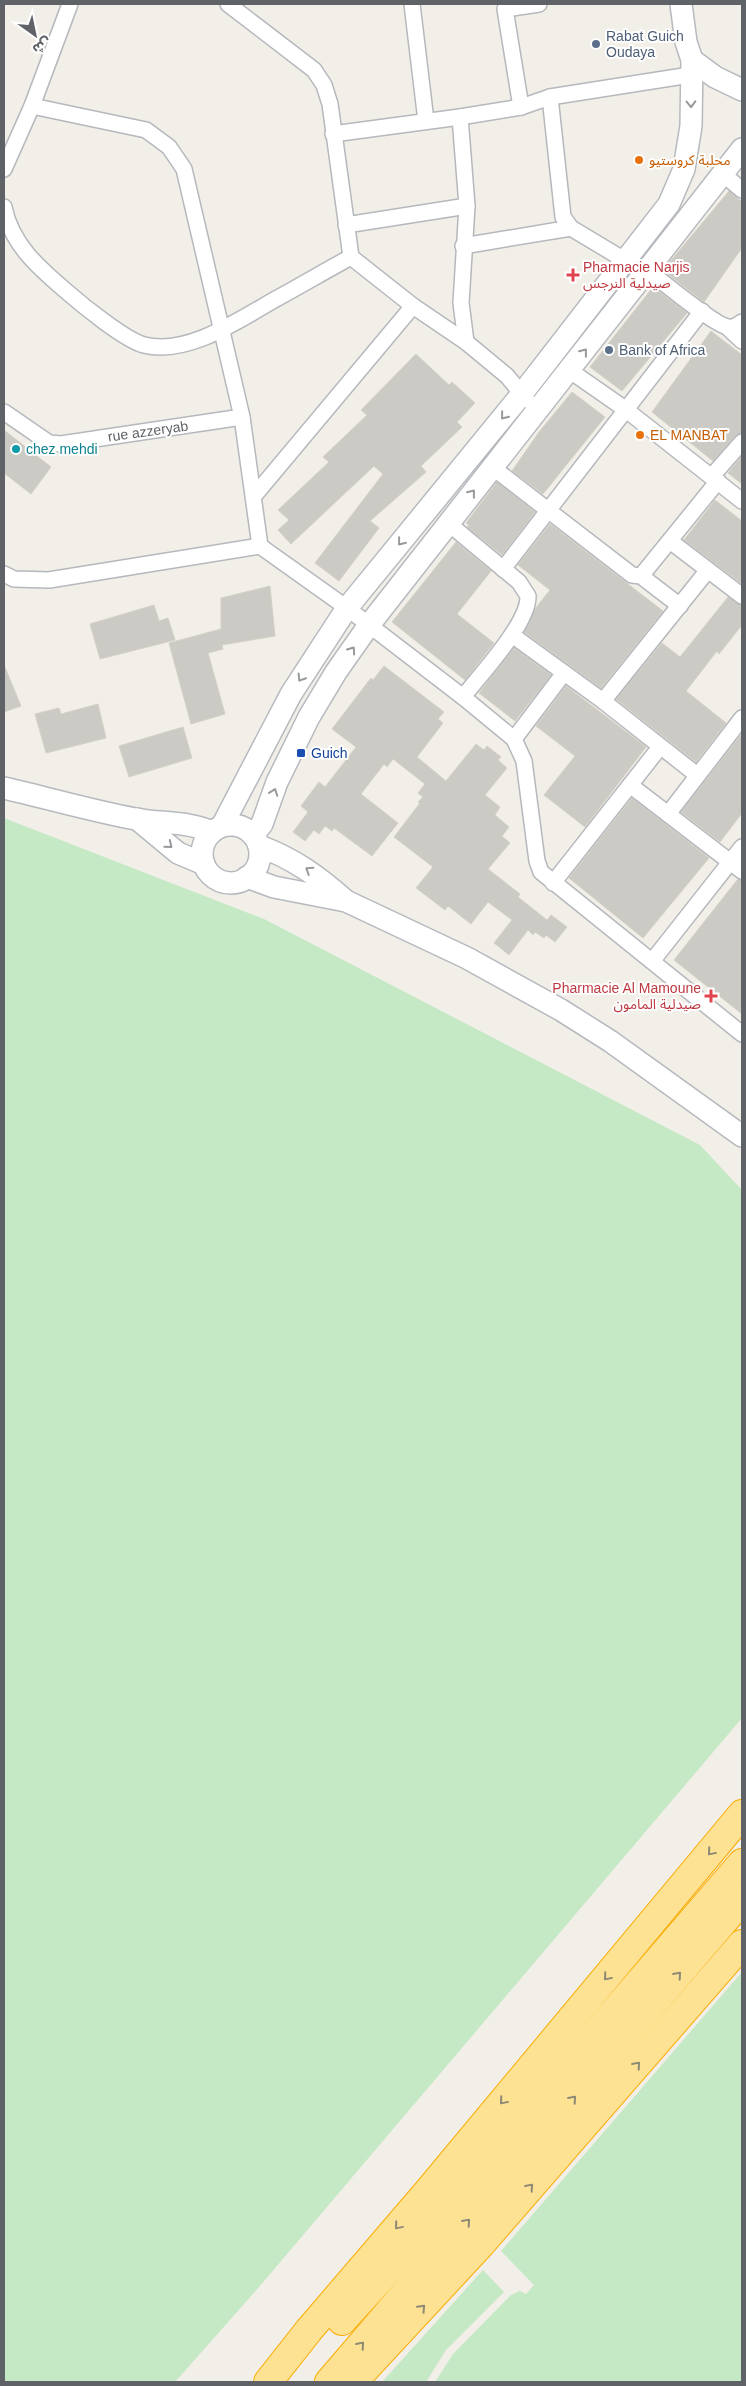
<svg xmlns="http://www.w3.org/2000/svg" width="746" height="2386" font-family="Helvetica,'Noto Sans Arabic',sans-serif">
	<rect width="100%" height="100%" fill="#f1efe8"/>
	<g fill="#c5e8c5">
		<polygon points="4,818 264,919 700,1145 742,1190 742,1718 259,2287 175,2382 4,2382"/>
		<polygon points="742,1972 742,2382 435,2382 453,2354 511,2295 520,2291 526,2294 534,2285 501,2251"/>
		<polygon points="483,2270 504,2292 446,2350 426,2382 382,2382"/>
	</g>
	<g fill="#cccac5" stroke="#d6d1c6">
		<polygon points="729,191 742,202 742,248 704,302 663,270"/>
		<polygon points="653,287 687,313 622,391 590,367"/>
		<polygon points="711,331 742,355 742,433 735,436 713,461 652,412"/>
		<polygon points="416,354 449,385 452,382 475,403 457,422 462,427 421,466 426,472 370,521 379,528 339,581 315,563 383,474 374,466 291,544 278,530 289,520 278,510 329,462 323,457 367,415 361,410"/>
		<polygon points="572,392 605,417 543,494 512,471 539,432"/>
		<polygon points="4,430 51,467 31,494 4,473"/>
		<polygon points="742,456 742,484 728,473"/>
		<polygon points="497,482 535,512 502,555 467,527 469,525 466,523"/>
		<polygon points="715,500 742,521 742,584 684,540"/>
		<polygon points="550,524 663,611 601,688 524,632 535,609 550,590 518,565"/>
		<polygon points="456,542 491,571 457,614 494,643 465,680 392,622"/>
		<polygon points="270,586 275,636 222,645 223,649 208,653 225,714 191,724 169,643 221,629 221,598"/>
		<polygon points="728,597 742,605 742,625 719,654 717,651 686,691 726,723 696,762 616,699 662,643 680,657"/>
		<polygon points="154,605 159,621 168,618 175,640 100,659 90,624"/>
		<polygon points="514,648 551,675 515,721 479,693"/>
		<polygon points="4,665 21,706 4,712"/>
		<polygon points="384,666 444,712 438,719 443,723 417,757 446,781 476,744 484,750 487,746 501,757 498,760 507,768 485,795 500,807 495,815 509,827 502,836 510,843 488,869 520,894 518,897 547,920 551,915 567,927 555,942 546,935 544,938 535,932 533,935 528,930 509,955 494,943 512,920 488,902 471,924 448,906 445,910 416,888 433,867 394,837 420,803 418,802 423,797 418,793 425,784 393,759 387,767 384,764 361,794 398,823 372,856 334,828 332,831 325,826 319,834 314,830 305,841 293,832 308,812 301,806 319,782 325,787 356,747 332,729 371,678 373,680"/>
		<polygon points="566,686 646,747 585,827 544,795 575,756 536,726"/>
		<polygon points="98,704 106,738 46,753 35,714 59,708 61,714"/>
		<polygon points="183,727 192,758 129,777 119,746"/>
		<polygon points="740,736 742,737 742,813 720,842 681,812"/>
		<polygon points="632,798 709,858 643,938 569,878"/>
		<polygon points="738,879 742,880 742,1014 674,960"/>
	</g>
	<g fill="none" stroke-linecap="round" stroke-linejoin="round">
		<g stroke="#b5b8bc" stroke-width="18">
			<g id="street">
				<polyline points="228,4 314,70 324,85 330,104 351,257 413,306 466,342 507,376 527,400"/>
				<polyline points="412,4 426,121"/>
				<polyline points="550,97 563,217 571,228 626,261"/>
				<polyline points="32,106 146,130 169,147 184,169 242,417 260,546"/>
				<polyline points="521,107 505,9 539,4"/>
				<polyline points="460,117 467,206 461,303 466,342"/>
				<polyline points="333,134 460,117 521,107 550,97 690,75"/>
				<polyline points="4,169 32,106 70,4"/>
				<polyline points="723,174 742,190"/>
				<path d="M4,207C11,244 39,268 66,291C82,305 125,340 144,345C187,356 239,320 274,300C300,286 325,271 351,257"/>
				<polyline points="346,225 467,206"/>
				<polyline points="463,246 571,228"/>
				<path d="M647,270C662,281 714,325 728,327C733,328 738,325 742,322"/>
				<polyline points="727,327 742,341"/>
				<polyline points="569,370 625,409 742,501"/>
				<polyline points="4,412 49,443 61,444 242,417"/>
				<polyline points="492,467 632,575 641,576 680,606"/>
				<polyline points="712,476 742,442"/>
				<polyline points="254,496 413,306"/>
				<path d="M448,523L519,582L528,596C529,623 480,675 463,697"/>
				<polyline points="670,541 742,596"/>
				<polyline points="503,569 702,311"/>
				<polyline points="4,574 14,579 49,580 260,546 347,608 463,697 514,739 524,761 537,861 541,872 742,1034"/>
				<polyline points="641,576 718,481"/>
				<polyline points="512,635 603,701 697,775"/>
				<polyline points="603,701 708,570"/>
				<polyline points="514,739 564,673"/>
				<polyline points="630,785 742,871"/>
				<polyline points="668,814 742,718"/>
				<polyline points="553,883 660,747"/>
				<polyline points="653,960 742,847"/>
			</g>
		</g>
		<g stroke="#b6babf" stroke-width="24">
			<g id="secondary">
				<polyline points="692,60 715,77 742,90"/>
				<path d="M4,788C48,798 92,811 136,819C162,824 188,821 212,832"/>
				<polyline points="137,819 178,853 204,864"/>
				<circle cx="231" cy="854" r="29"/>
				<polyline points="222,826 291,694 347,608 521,395 669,204 684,169 691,126 692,60 686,42 681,4"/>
				<polyline points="253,835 262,824 277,782 309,717 336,672 369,625 742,149"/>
				<path d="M259,846C293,858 319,877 346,901"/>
				<polyline points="247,877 274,887 346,901 467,958 561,1010 610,1041 742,1136"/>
			</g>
		</g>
		<g stroke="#f9ab00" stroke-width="30">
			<g id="highway">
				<polyline points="342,2321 444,2209 742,1863"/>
				<polyline points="268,2382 309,2330 429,2190 742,1814"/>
				<polyline points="329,2382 742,1900"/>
				<polyline points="353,2382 481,2244 742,1944"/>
			</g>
		</g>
		<use href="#street" stroke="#fff" stroke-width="15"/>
		<use href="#secondary" stroke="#fff" stroke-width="21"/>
		<use href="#highway" stroke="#fde293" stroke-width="28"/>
	</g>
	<defs><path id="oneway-chevron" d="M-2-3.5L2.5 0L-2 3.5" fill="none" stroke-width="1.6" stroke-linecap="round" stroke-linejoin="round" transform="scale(1.25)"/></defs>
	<g stroke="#979a9d">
		<use href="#oneway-chevron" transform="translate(691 104) rotate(89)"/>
		<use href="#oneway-chevron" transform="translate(584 352) rotate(-52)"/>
		<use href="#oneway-chevron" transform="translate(504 416) rotate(129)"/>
		<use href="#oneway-chevron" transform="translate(472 493) rotate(-52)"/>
		<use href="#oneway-chevron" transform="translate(401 542) rotate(129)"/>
		<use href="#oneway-chevron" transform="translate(352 650) rotate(-55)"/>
		<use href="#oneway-chevron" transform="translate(301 678) rotate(122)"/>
		<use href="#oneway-chevron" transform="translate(274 792) rotate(-70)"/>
		<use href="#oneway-chevron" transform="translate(169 845) rotate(39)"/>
		<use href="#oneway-chevron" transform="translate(309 870) rotate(-147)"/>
	</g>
	<g stroke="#8e8975">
		<use href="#oneway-chevron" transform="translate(711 1852) rotate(130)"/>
		<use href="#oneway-chevron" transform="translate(678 1975) rotate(-49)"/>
		<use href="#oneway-chevron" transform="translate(607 1977) rotate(130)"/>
		<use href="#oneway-chevron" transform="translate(637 2065) rotate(-49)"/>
		<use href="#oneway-chevron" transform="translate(573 2099) rotate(-49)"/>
		<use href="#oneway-chevron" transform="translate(503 2101) rotate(130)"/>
		<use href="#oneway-chevron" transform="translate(530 2187) rotate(-49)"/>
		<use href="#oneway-chevron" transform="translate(467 2222) rotate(-49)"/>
		<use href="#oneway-chevron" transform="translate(398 2226) rotate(130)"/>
		<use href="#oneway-chevron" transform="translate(422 2308) rotate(-47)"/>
		<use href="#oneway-chevron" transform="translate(361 2345) rotate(-49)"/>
	</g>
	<g fill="#5c6f8a" stroke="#fff" stroke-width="2">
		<circle cx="596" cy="44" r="5"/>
		<circle cx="609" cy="350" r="5"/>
	</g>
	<g fill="#e8710a" stroke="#fff" stroke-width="2">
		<circle cx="639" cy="160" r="5"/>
		<circle cx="640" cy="435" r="5"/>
	</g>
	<g fill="#e0444e" stroke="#fff" stroke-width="2">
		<path d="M570.5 267.5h5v5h5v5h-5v5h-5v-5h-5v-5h5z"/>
		<path d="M708.5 988.5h5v5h5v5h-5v5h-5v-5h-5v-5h5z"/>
	</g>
	<circle fill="#0f9aa8" stroke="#fff" stroke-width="2" cx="16" cy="449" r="5"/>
	<rect fill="#1a4fb4" stroke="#fff" stroke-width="2" x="296" y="748" width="10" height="10" rx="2.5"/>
	<g text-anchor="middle" stroke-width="4" stroke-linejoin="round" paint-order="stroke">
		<g font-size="14" fill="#4e5e75" stroke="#fff" text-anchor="start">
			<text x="606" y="41">Rabat Guich<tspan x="606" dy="16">Oudaya</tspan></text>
			<text x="619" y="355">Bank of Africa</text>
		</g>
		<g font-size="14" fill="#c56008" stroke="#fff" text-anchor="start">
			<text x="649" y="165">محلبة كروستيو</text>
			<text x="650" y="440">EL MANBAT</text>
		</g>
		<g font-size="14" fill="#be3a42" stroke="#fff" text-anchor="start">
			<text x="583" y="272">Pharmacie Narjis<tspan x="583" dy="16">صيدلية النرجس</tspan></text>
			<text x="701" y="993" text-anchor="end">Pharmacie Al Mamoune<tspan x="701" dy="16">صيدلية المامون</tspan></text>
		</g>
		<g font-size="14" fill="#5f6368" stroke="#fff">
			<text transform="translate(148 431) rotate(-8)" y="5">rue azzeryab</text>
		</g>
		<g font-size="14" fill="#0d838f" stroke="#fff" text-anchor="start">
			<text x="26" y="454">chez mehdi</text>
		</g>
		<g font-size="14" fill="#164399" stroke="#fff" text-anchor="start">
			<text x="311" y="758">Guich</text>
		</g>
	</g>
	<rect width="746" height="2386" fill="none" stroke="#5f6368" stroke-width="10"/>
	<g transform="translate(35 35) rotate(147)" stroke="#ffffff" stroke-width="4" paint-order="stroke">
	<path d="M0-4L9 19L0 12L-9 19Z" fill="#5f6368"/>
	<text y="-8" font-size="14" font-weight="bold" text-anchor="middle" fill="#5f6368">ش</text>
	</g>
</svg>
